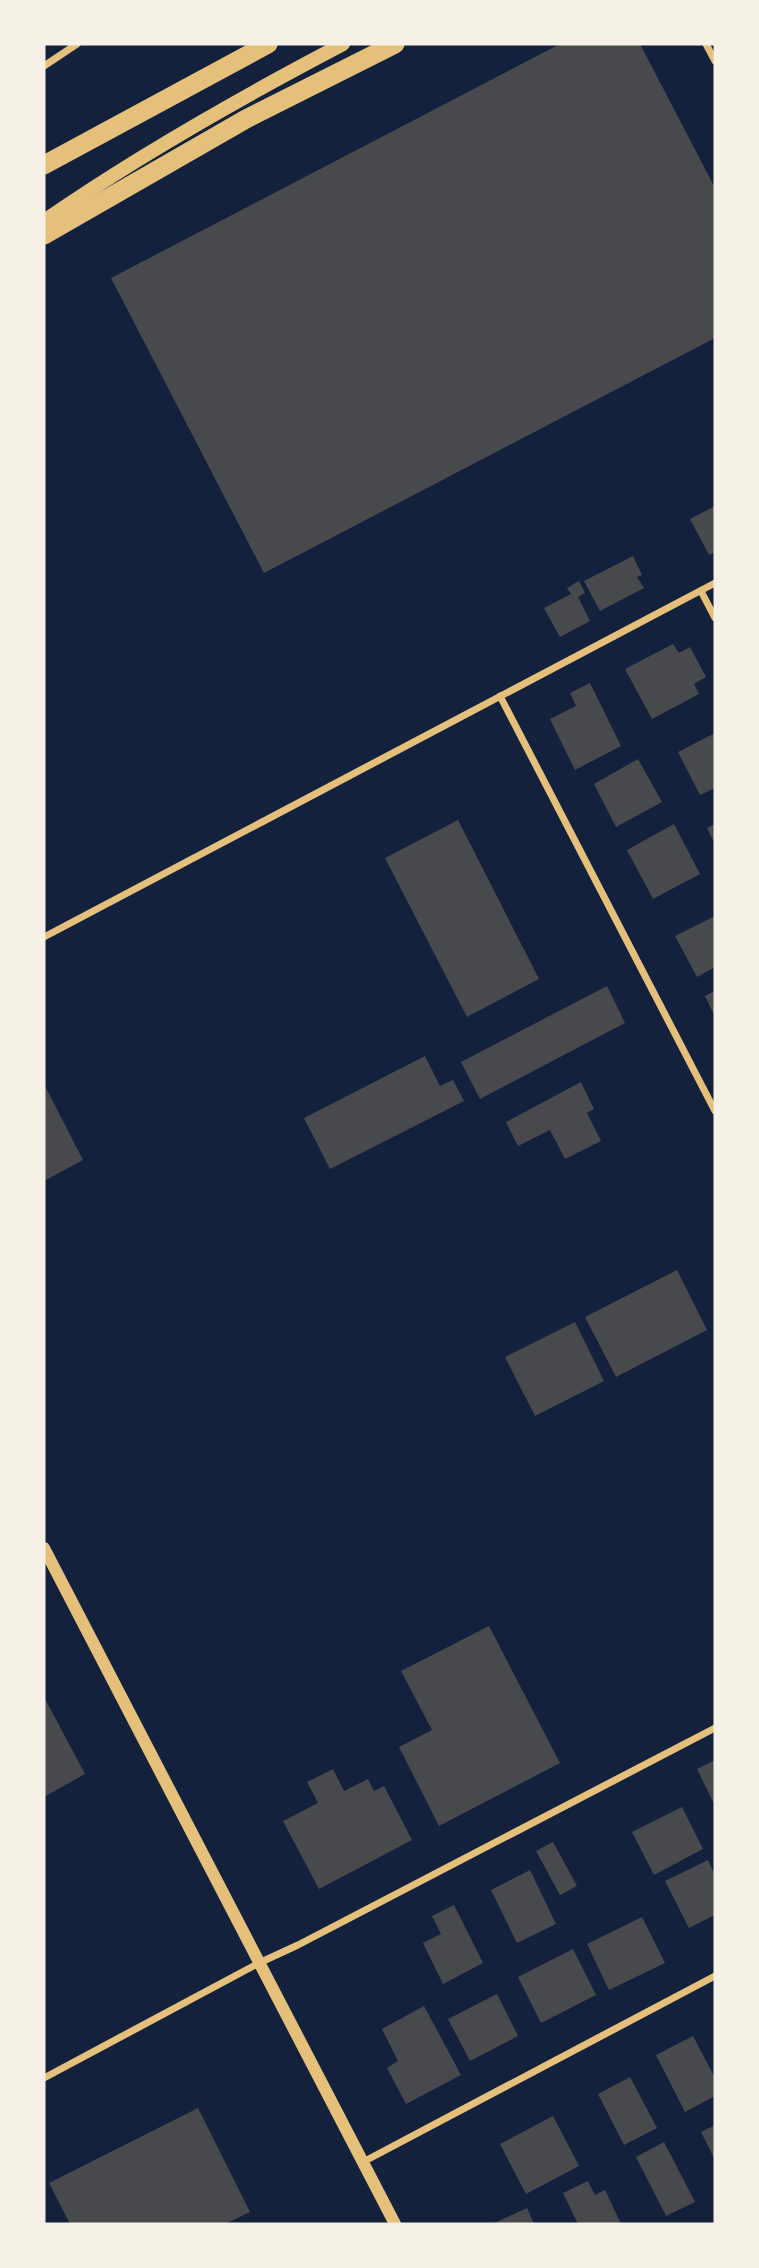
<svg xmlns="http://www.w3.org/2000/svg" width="759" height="2268" font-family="Poppins,sans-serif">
	<rect width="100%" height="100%" fill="#14213d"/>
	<g fill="#48494c">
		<polygon points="560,44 640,44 715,188 715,338 264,573 111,278"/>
		<polygon points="715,506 715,552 709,555 690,519"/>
		<polygon points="633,556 642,575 637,577 644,588 600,611 584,581"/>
		<polygon points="579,581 585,593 578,597 590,621 560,637 544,608 571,594 567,588"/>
		<polygon points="673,644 679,653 690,647 706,677 694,684 699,694 652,719 625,669"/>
		<polygon points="590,683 621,746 575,770 550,719 576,706 570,693"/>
		<polygon points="715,733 715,788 700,795 678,752"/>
		<polygon points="638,759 662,802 616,827 594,784"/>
		<polygon points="458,820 539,979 467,1017 385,858"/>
		<polygon points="674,824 700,874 653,899 627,850"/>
		<polygon points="715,824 715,844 707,828"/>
		<polygon points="715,916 715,967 697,977 675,936"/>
		<polygon points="607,986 625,1023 480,1099 461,1062"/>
		<polygon points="715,991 715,1017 705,996"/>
		<polygon points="425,1056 440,1086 453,1080 464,1101 330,1169 304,1118"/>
		<polygon points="581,1082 594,1109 587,1113 601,1141 565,1159 550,1130 518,1146 506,1122"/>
		<polygon points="44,1084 83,1160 44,1181"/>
		<polygon points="677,1270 707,1330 616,1377 585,1317"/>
		<polygon points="575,1322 604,1381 535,1416 505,1357"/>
		<polygon points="489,1626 560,1763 439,1826 399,1747 432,1730 401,1671"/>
		<polygon points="44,1697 85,1774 44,1797"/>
		<polygon points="715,1760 715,1806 697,1769"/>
		<polygon points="333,1769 344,1791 368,1779 374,1791 384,1786 412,1840 319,1889 283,1821 318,1803 307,1782"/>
		<polygon points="682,1807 703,1849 654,1875 632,1832"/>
		<polygon points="553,1842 577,1886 560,1895 536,1851"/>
		<polygon points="708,1860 715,1875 715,1915 689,1928 665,1881"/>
		<polygon points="530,1870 556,1924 517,1943 491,1890"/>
		<polygon points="454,1905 483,1963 443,1984 423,1943 441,1934 432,1916"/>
		<polygon points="642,1917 665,1963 609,1990 587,1944"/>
		<polygon points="573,1949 596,1995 541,2023 518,1977"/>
		<polygon points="497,1994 518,2036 470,2061 448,2019"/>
		<polygon points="424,2006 461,2075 406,2104 387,2068 398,2061 382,2029"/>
		<polygon points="693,2036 715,2078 715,2096 685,2112 656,2055"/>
		<polygon points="630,2077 657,2128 624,2145 598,2094"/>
		<polygon points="198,2108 250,2212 225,2224 70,2224 49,2183"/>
		<polygon points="553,2116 579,2166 526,2194 500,2144"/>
		<polygon points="715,2125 715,2160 701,2132"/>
		<polygon points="664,2142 695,2202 666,2216 636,2157"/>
		<polygon points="588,2181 595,2195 605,2190 621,2224 578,2224 563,2193"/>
		<polygon points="527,2208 534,2224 492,2224"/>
	</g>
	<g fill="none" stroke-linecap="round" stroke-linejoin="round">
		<g stroke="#e5c07b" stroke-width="7">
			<polyline points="706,44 715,61"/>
			<polyline points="44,66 77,44"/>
			<polyline points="701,591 715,618"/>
			<polyline points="500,696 715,1111"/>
			<polyline points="44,937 715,583"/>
			<polyline points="44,2078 259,1963 298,1945 715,1728"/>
			<polyline points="363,2162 715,1976"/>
		</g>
		<polyline stroke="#e5c07b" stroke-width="12" points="44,1548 395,2224"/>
		<path stroke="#e5c07b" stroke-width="14" d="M44,221C139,155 240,98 343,44"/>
		<g stroke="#e5c07b" stroke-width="19">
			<polyline points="44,165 268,44"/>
			<polyline points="44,235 246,119 395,44"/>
		</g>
	</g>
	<rect width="759" height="2268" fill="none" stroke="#f6f1e7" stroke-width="91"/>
</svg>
